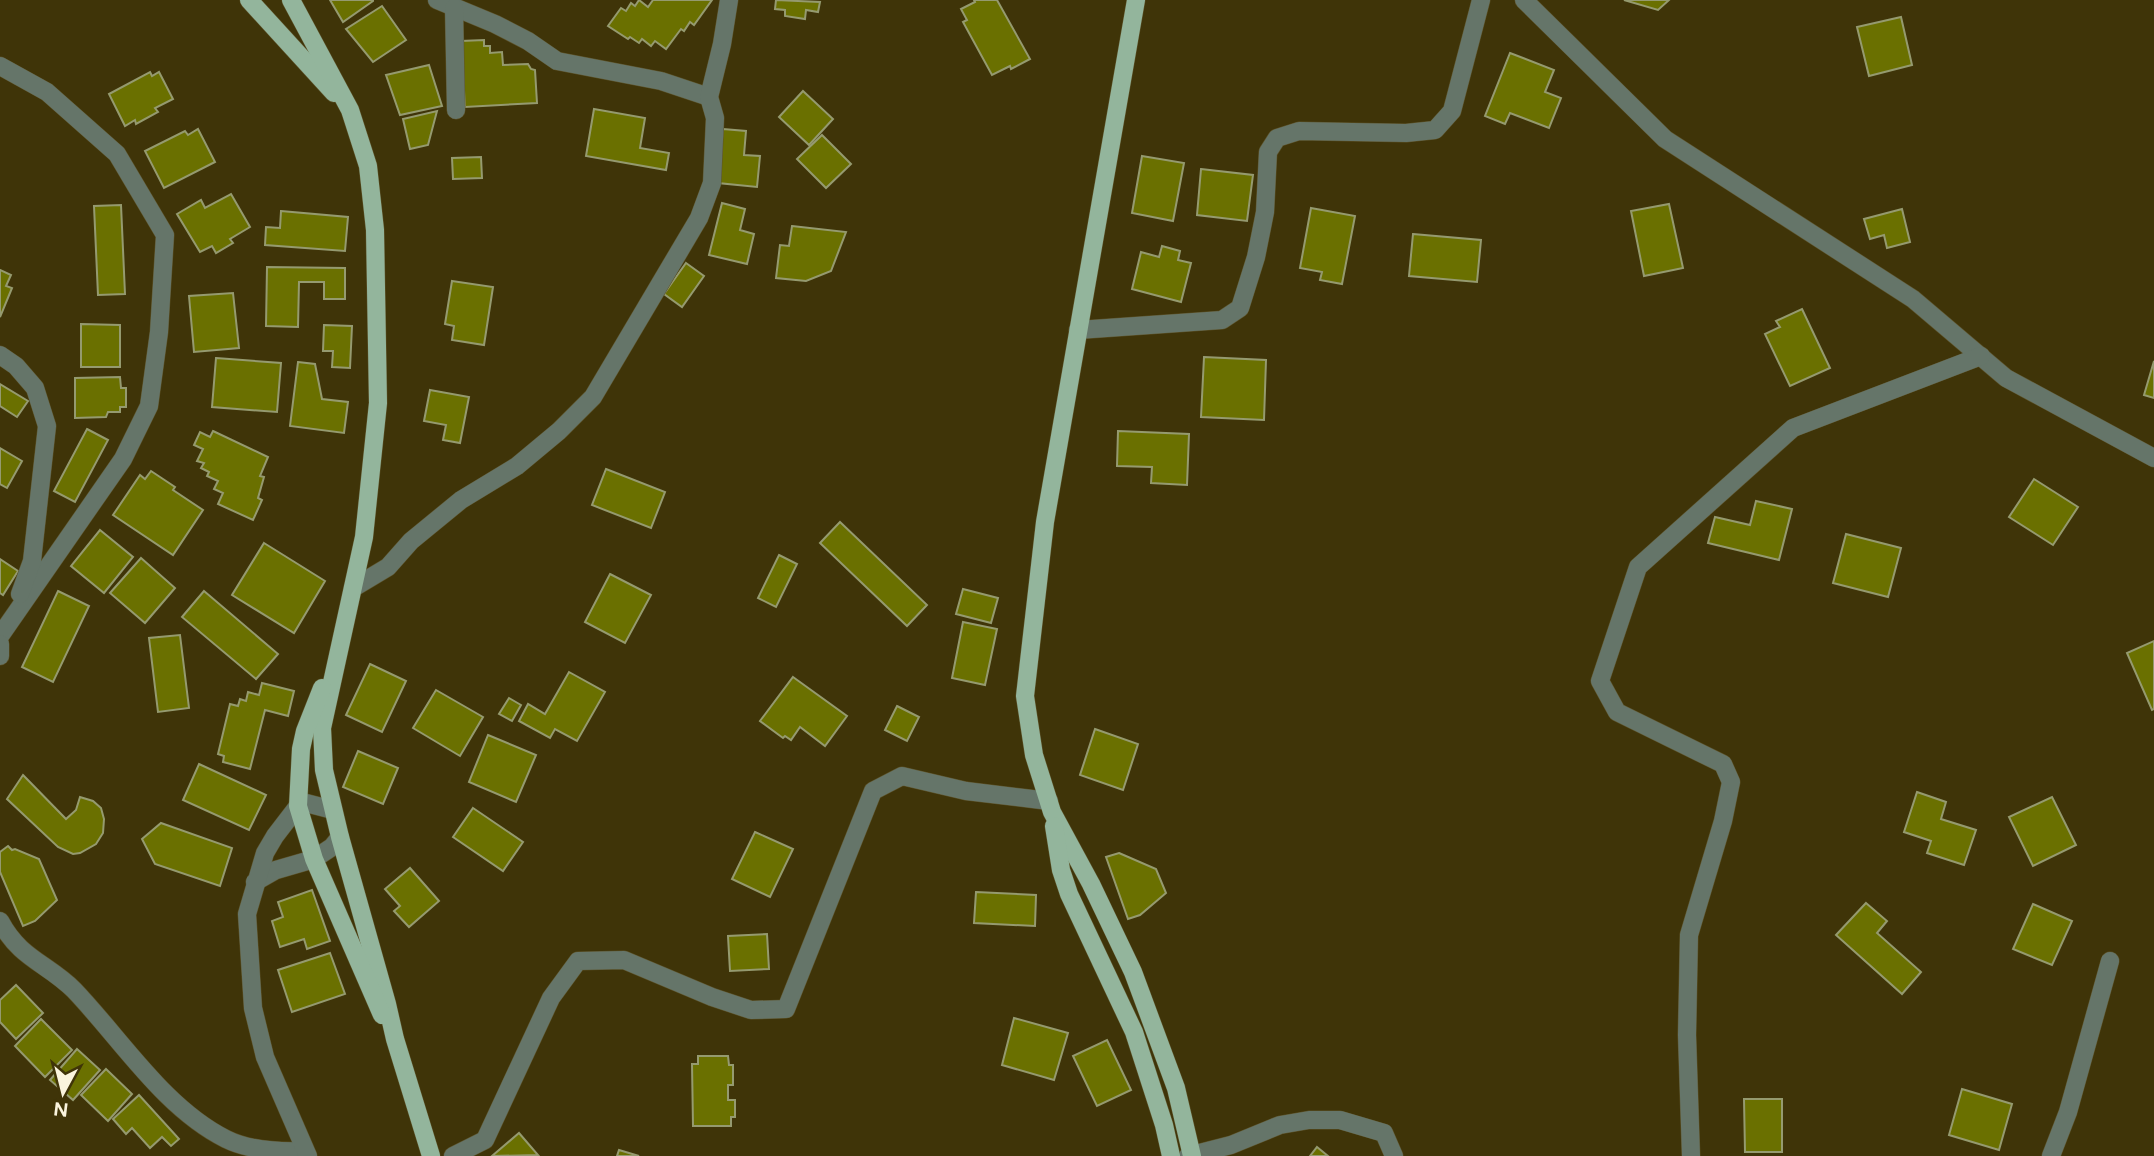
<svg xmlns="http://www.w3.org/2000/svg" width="2154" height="1156" font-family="Figtree,sans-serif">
	<rect width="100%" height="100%" fill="#3f3408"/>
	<g fill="#6a7000" stroke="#959a6f" stroke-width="2">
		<polygon points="330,0 373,0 373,1 343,22"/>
		<polygon points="639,0 648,7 653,0 712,0 694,25 690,22 684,31 681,29 666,49 655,41 651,46 642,39 639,43 630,37 628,39 608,26 621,8 626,11 631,3 635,6"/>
		<polygon points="776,0 820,2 818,12 806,10 805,19 785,16 785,10 775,9"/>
		<polygon points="974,0 997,0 1030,59 1011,69 1010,66 992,75 963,22 967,20 961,9 975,2"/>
		<polygon points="1624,0 1669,0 1658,10"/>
		<polygon points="382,6 406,40 373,62 346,29"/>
		<polygon points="1901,17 1912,65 1869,76 1857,27"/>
		<polygon points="484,40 484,46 490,46 490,53 502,52 503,65 528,64 531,69 535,70 537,103 465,107 461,41"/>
		<polygon points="1510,53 1554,70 1545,92 1561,98 1549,128 1510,113 1505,124 1485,116"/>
		<polygon points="429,65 442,106 400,115 386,75"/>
		<polygon points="150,72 152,76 159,72 173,99 155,108 158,112 136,124 135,120 125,126 109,94"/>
		<polygon points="803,91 833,119 809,145 779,117"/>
		<polygon points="594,109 645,118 640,148 669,153 666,170 586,156"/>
		<polygon points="437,111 428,145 410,149 403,119"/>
		<polygon points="198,129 215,162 164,188 145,151 185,131 188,135"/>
		<polygon points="723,129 746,131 744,155 760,156 757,187 718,183"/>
		<polygon points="822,135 851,164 826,188 797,159"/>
		<polygon points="1142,156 1184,163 1173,221 1132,213"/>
		<polygon points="481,157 482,178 453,179 452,158"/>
		<polygon points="1201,169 1253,175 1247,221 1197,215"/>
		<polygon points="231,194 250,227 230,239 233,243 216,253 212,246 200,252 177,214 201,200 205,208"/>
		<polygon points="722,203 745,209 740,230 754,234 747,264 709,255"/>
		<polygon points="1669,204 1683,268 1644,276 1631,211"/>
		<polygon points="121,205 125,294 98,295 94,206"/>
		<polygon points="1311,208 1355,216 1342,284 1320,280 1322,272 1300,268"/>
		<polygon points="1902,209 1910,242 1887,248 1884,235 1870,239 1864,219"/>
		<polygon points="281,211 348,217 345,251 265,245 266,227 280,228"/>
		<polygon points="792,226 846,232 831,271 806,281 776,278 780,245 789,246"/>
		<polygon points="1413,234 1481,240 1477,282 1409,276"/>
		<polygon points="1162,246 1180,251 1178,260 1191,263 1181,302 1132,289 1141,252 1159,257"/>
		<polygon points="686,263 704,276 682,307 664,294"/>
		<polygon points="267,267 345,268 345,299 324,299 324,282 299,282 298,327 266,326"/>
		<polygon points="0,270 11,275 6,286 12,288 0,317"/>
		<polygon points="452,281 493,287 484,345 452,340 454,326 445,324"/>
		<polygon points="233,293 239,348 194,352 189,296"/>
		<polygon points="1802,309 1830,368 1790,386 1765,334 1780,327 1776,321"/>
		<polygon points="81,324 120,325 120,367 81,367"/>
		<polygon points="324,325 352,326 350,368 332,367 333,351 323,351"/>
		<polygon points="1204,357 1266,360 1264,420 1201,417"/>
		<polygon points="216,358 281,363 277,412 212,407"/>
		<polygon points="2154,361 2154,398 2144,395"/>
		<polygon points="298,362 315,364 322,399 348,402 344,433 290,426"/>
		<polygon points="120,377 121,388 126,388 126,407 120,407 120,412 108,412 106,417 75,418 75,378"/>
		<polygon points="0,384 28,401 17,417 0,406"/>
		<polygon points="430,390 469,397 460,443 443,440 446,425 424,421"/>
		<polygon points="87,429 108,440 75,502 54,491"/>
		<polygon points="213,431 268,457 260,476 264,477 258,498 262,500 253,520 218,504 223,493 214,489 218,481 207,476 209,472 201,468 204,463 197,461 203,449 194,445 200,432 210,437"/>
		<polygon points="1118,431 1189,434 1187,485 1151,483 1152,467 1117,466"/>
		<polygon points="0,448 22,461 7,488 0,484"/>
		<polygon points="606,469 665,492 651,528 592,505"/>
		<polygon points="151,471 175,487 173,490 203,510 173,555 113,515 140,475 145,479"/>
		<polygon points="2034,479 2078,507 2053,545 2009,517"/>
		<polygon points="1756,501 1792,509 1779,560 1708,543 1715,517 1750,525"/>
		<polygon points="840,522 927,605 907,626 820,543"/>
		<polygon points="100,530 133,557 104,593 71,566"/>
		<polygon points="1846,534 1901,548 1888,597 1833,583"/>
		<polygon points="264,543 325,581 294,633 232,595"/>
		<polygon points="779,555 797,564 776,607 758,598"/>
		<polygon points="141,558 175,588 145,623 110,593"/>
		<polygon points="0,559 18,571 3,595 0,593"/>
		<polygon points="610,574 651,595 625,643 585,622"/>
		<polygon points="963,589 998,598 991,623 956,614"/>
		<polygon points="58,591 89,606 53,682 22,667"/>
		<polygon points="204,591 278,654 256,679 182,617"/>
		<polygon points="963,622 997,629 985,685 952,678"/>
		<polygon points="180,635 189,708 158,712 149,638"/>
		<polygon points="2154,641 2154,709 2152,710 2127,653"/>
		<polygon points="370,664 406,681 382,732 346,715"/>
		<polygon points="569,672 605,692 577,741 555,729 550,738 519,721 528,704 545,714"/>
		<polygon points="793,677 847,716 825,746 800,727 791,740 785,736 783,738 760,721"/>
		<polygon points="262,683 294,691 288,716 265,710 250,769 223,762 224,756 218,754 230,704 238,706 240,699 246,701 248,692 259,695"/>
		<polygon points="436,690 483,717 460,756 413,728"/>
		<polygon points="509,698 521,705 512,721 499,714"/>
		<polygon points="897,706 919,717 907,741 885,730"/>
		<polygon points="1095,729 1138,744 1123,790 1080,775"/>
		<polygon points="488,735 536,755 516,802 469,782"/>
		<polygon points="358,751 398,768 383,804 343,787"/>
		<polygon points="199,764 266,795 249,830 183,800"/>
		<polygon points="23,775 66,819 76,810 80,797 93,801 101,808 104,819 103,833 96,844 80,853 73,854 58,847 7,799"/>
		<polygon points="1917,792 1946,802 1941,819 1976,830 1964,865 1927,853 1931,841 1904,832"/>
		<polygon points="2052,797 2076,845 2033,866 2009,817"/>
		<polygon points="473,808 523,842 503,871 453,837"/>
		<polygon points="161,823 232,848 220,886 155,864 142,839"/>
		<polygon points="755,832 793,849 770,897 732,879"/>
		<polygon points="8,846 12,850 15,849 39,859 57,900 35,921 23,926 0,872 0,852"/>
		<polygon points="1119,853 1156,869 1166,893 1140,915 1128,919 1106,857"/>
		<polygon points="410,868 439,901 409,927 394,911 400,906 385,889"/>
		<polygon points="312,890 330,941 307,949 304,939 280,947 272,921 283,917 278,902"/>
		<polygon points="976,892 1036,895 1035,926 974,923"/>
		<polygon points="1866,903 1887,921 1877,933 1921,972 1902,994 1836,935"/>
		<polygon points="2033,904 2072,921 2052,965 2013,949"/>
		<polygon points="767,934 769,969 730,971 728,936"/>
		<polygon points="330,953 345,994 292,1012 278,970"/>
		<polygon points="16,985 43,1013 16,1039 0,1022 0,1000"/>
		<polygon points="1014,1018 1068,1033 1054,1080 1002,1065"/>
		<polygon points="41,1019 72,1050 45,1077 15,1046"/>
		<polygon points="1107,1040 1131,1090 1097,1106 1073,1056"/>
		<polygon points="77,1049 100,1070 73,1100 50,1080"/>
		<polygon points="698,1056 728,1056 729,1065 733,1065 733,1085 728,1085 728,1100 735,1100 735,1117 731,1117 731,1126 693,1126 692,1064 698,1064"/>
		<polygon points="106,1069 132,1094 108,1121 81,1095"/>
		<polygon points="1962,1089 2012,1104 1999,1150 1949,1135"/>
		<polygon points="139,1095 179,1139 171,1146 162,1137 150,1148 132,1128 126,1134 113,1119"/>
		<polygon points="1744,1099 1782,1099 1782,1152 1745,1152"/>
		<polygon points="519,1133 538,1155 492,1156"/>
		<polygon points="1317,1147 1328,1156 1310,1156"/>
		<polygon points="619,1150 639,1156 617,1156"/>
	</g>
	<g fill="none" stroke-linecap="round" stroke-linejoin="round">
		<g stroke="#5d532a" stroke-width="19">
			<g id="minor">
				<polyline points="437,0 495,24 528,41 557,61 661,81 709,97"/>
				<polyline points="1524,0 1665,139 1913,299 2006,378 2154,458"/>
				<polyline points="454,8 456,110"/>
				<polyline points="0,66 47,92 117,154 165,235 159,332 149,406 123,459 0,636"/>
				<polyline points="1078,330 1222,320 1240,308 1256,257 1265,212 1268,152 1277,138 1299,131 1406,133 1435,130 1452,111 1481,0"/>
				<polyline points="0,355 16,366 35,388 47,426 32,561 20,594"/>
				<polyline points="353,588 388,567 411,541 461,500 517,466 559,431 593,397 699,218 712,183 715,118 709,97 722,44 729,0"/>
				<polyline points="0,644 0,656"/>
				<polyline points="255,882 276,870 314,859 332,847 340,837"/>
				<path d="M0,921C20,959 47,963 74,990C121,1039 164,1108 226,1139C250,1151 279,1152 305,1151"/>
				<polyline points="308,1156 265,1057 253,1008 247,914 265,853 275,836 298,806 306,803 333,810"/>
				<polyline points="453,1156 485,1140 551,998 578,961 624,960 712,997 751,1010 786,1009 873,791 902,776 966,791 1049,801"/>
				<polyline points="1188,1156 1231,1145 1280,1125 1309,1120 1340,1120 1384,1133 1394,1156"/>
				<polyline points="1691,1156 1687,1035 1689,935 1723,821 1731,782 1723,764 1617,712 1600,681 1638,567 1793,428 1981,356"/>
				<polyline points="2051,1156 2068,1112 2110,961"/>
			</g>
		</g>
		<g stroke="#5d532a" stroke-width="19">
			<g id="major">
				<polyline points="249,0 334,93"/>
				<polyline points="291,0 350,110 368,166 375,230 378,403 364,537 322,728 324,770 340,837 387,1004 395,1039 431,1156"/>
				<polyline points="1136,0 1045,522 1025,696 1034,755 1052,812 1091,884 1133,972 1176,1088 1192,1156"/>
				<polyline points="322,688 305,731 301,749 298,806 314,859 382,1015"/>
				<polyline points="1054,826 1061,870 1069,894 1134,1032 1164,1125 1171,1156"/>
			</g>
		</g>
		<use href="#minor" stroke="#657569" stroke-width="18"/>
		<use href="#major" stroke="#93b59c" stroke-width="18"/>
	</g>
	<g transform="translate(63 1093) rotate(187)" stroke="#3f3408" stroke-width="5" paint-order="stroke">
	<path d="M0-5L12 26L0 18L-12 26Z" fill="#faf4dd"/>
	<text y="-10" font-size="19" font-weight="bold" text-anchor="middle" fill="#faf4dd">N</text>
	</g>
</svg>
